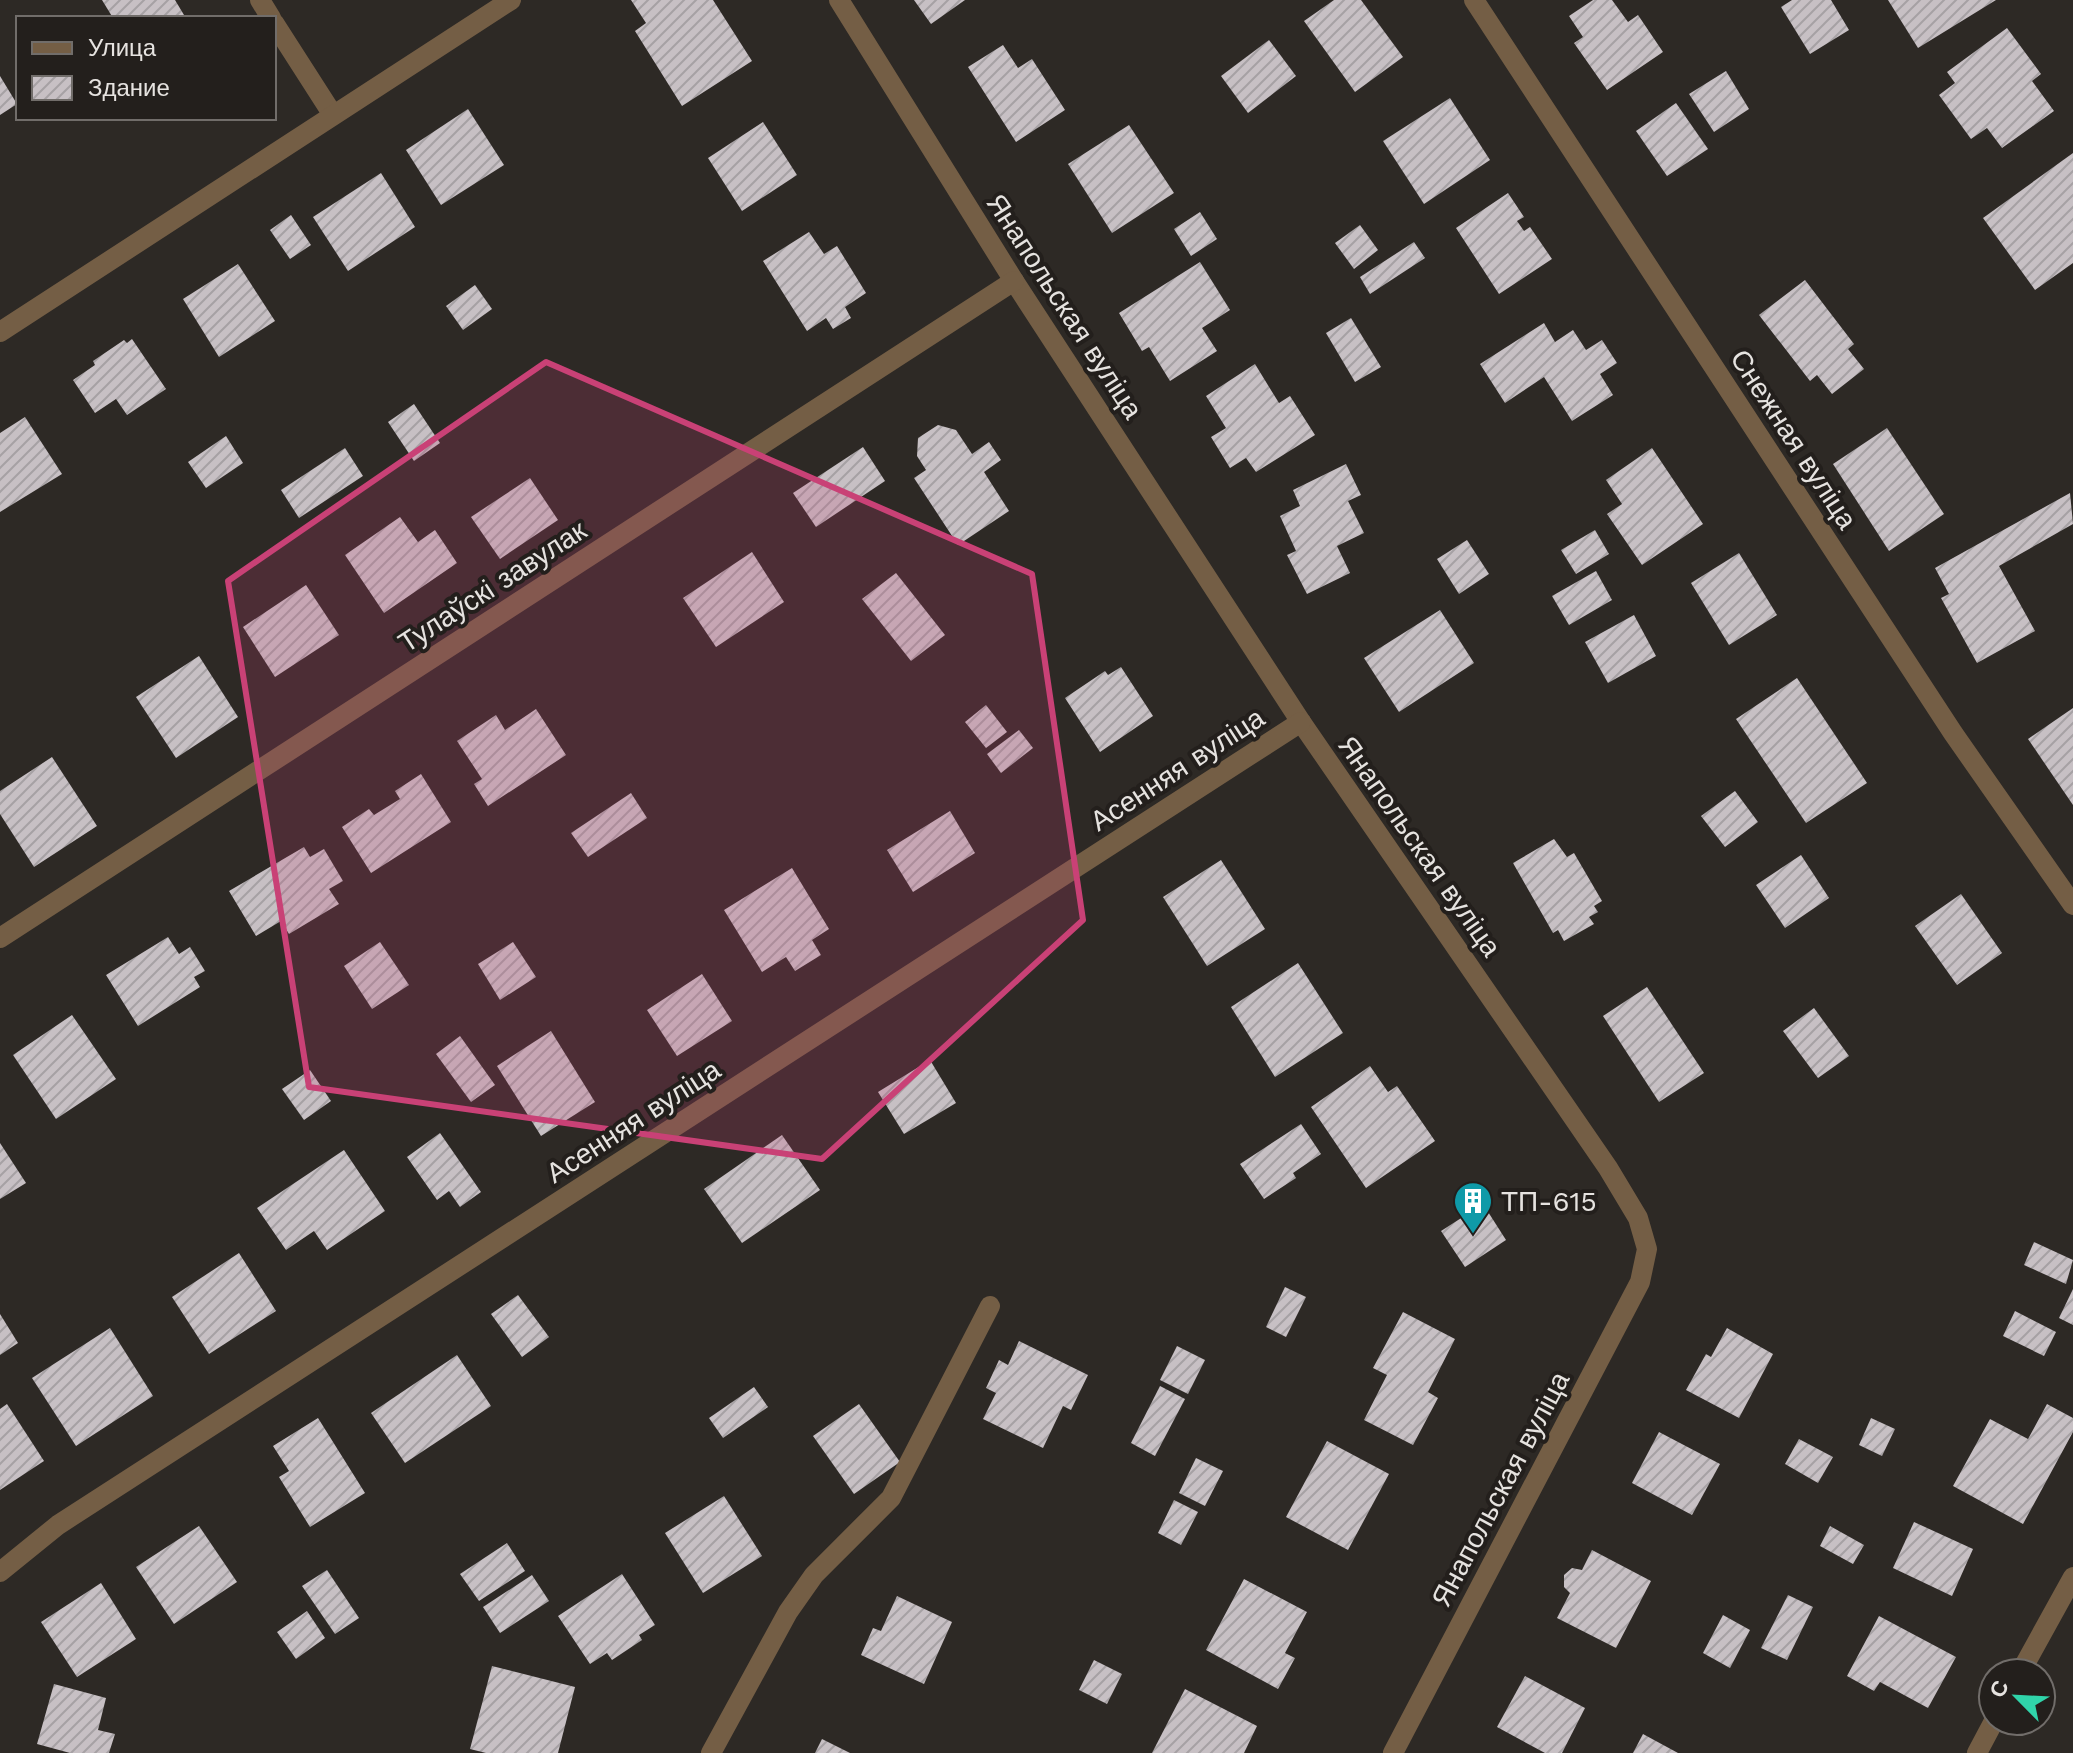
<svg xmlns="http://www.w3.org/2000/svg" width="2073" height="1753" font-family="'Work Sans',sans-serif">
	<defs>
		<pattern id="building-hatch" width="6" height="6" patternUnits="userSpaceOnUse" patternTransform="scale(2)"><rect width="6" height="6" fill="#c7c0c4"/><path d="M-1 1l2-2M0 6l6-6M5 7l2-2" fill="none" stroke="#a6a1a4"/></pattern>
	</defs>
	<rect width="100%" height="100%" fill="#2d2925"/>
	<g fill="url(#building-hatch)">
		<polygon points="102,0 175,0 184,15 113,18"/>
		<polygon points="631,0 713,0 752,61 682,106 635,31 646,23"/>
		<polygon points="914,0 965,0 931,24"/>
		<polygon points="1334,0 1361,0 1403,57 1355,92 1304,21"/>
		<polygon points="1593,0 1612,0 1628,22 1638,15 1663,52 1607,90 1574,43 1583,37 1569,16"/>
		<polygon points="1792,0 1831,0 1849,30 1810,54 1781,7"/>
		<polygon points="1888,0 1996,0 1918,48"/>
		<polygon points="2007,28 2041,74 2032,81 2054,111 2002,148 1987,128 1971,139 1939,95 1955,83 1947,72"/>
		<polygon points="1269,40 1296,76 1248,113 1221,76"/>
		<polygon points="1003,45 1018,68 1032,59 1065,110 1016,142 968,67"/>
		<polygon points="1726,71 1749,109 1714,132 1689,94"/>
		<polygon points="0,76 17,104 0,115"/>
		<polygon points="1450,98 1490,160 1424,204 1383,141"/>
		<polygon points="1676,103 1708,149 1667,176 1636,131"/>
		<polygon points="468,109 504,165 441,205 406,150"/>
		<polygon points="763,122 797,175 742,211 708,158"/>
		<polygon points="1129,125 1174,193 1112,233 1068,164"/>
		<polygon points="2073,153 2073,263 2035,290 1983,218"/>
		<polygon points="381,173 415,227 348,271 313,217"/>
		<polygon points="1508,193 1524,217 1517,221 1524,231 1530,227 1552,259 1499,294 1456,228"/>
		<polygon points="1200,212 1217,239 1191,256 1174,229"/>
		<polygon points="291,215 311,245 290,259 270,230"/>
		<polygon points="1360,225 1378,250 1354,269 1335,243"/>
		<polygon points="809,232 824,254 837,246 866,293 845,307 851,318 833,329 826,318 807,331 763,261"/>
		<polygon points="1414,242 1425,258 1370,294 1360,277"/>
		<polygon points="1200,262 1230,310 1202,328 1217,351 1170,381 1149,347 1142,351 1119,313"/>
		<polygon points="238,264 275,321 219,357 183,299"/>
		<polygon points="1805,280 1854,344 1848,349 1864,369 1832,394 1817,375 1810,381 1759,315"/>
		<polygon points="475,285 492,309 463,330 446,306"/>
		<polygon points="1351,318 1381,367 1355,382 1326,333"/>
		<polygon points="1544,323 1555,342 1573,330 1586,350 1602,340 1617,363 1600,374 1613,395 1572,421 1544,377 1505,403 1480,364"/>
		<polygon points="132,339 166,389 127,415 116,399 95,413 73,380 95,365 93,361 124,340 127,343"/>
		<polygon points="1255,364 1279,403 1290,396 1315,435 1256,472 1246,458 1230,468 1211,437 1226,428 1206,396"/>
		<polygon points="414,404 440,443 414,461 388,422"/>
		<polygon points="25,417 62,474 0,512 0,433"/>
		<polygon points="938,425 956,430 972,454 989,442 1001,460 984,472 1009,511 958,545 914,478 926,470 917,456 918,438"/>
		<polygon points="1887,428 1944,514 1889,551 1833,464"/>
		<polygon points="226,436 243,463 206,488 188,462"/>
		<polygon points="863,447 885,481 816,527 793,493"/>
		<polygon points="345,448 363,476 299,518 281,490"/>
		<polygon points="1652,448 1703,524 1642,565 1607,514 1622,504 1606,480"/>
		<polygon points="1346,464 1361,495 1348,501 1364,533 1337,546 1350,573 1307,594 1287,555 1296,551 1280,516 1300,506 1293,490"/>
		<polygon points="530,478 558,520 500,559 471,517"/>
		<polygon points="2070,493 2073,524 1999,566 2035,631 1977,663 1941,598 1949,594 1935,568"/>
		<polygon points="400,517 418,542 435,530 457,563 384,613 345,555"/>
		<polygon points="1595,530 1609,554 1576,574 1561,550"/>
		<polygon points="1467,540 1489,574 1459,594 1437,559"/>
		<polygon points="752,552 784,602 716,647 683,598"/>
		<polygon points="1739,553 1777,615 1729,645 1691,583"/>
		<polygon points="1596,571 1612,600 1569,625 1552,596"/>
		<polygon points="896,573 945,635 911,661 862,599"/>
		<polygon points="306,585 339,635 275,677 243,627"/>
		<polygon points="1440,610 1474,663 1399,712 1364,658"/>
		<polygon points="1634,615 1656,656 1608,683 1585,642"/>
		<polygon points="199,656 238,717 176,758 136,697"/>
		<polygon points="1121,667 1153,716 1100,752 1065,698 1105,671 1108,675"/>
		<polygon points="1797,678 1867,783 1806,823 1736,719"/>
		<polygon points="986,705 1007,732 986,748 965,722"/>
		<polygon points="2073,708 2073,805 2028,739"/>
		<polygon points="536,709 566,755 488,806 474,784 482,779 457,741 496,715 505,730"/>
		<polygon points="1019,730 1033,748 1001,773 987,754"/>
		<polygon points="52,757 97,826 34,867 0,814 0,791"/>
		<polygon points="421,774 451,822 371,873 342,827 369,809 374,815 400,799 395,791"/>
		<polygon points="1735,791 1758,822 1725,847 1701,816"/>
		<polygon points="631,793 647,818 588,857 571,833"/>
		<polygon points="950,811 975,853 913,892 887,850"/>
		<polygon points="1554,839 1567,857 1574,853 1602,901 1594,906 1598,912 1589,917 1594,924 1564,941 1558,930 1553,933 1513,863"/>
		<polygon points="304,847 310,857 324,849 343,881 329,889 339,904 289,934 281,921 256,936 229,891"/>
		<polygon points="1801,855 1829,898 1785,928 1756,885"/>
		<polygon points="1221,860 1265,929 1207,966 1163,897"/>
		<polygon points="792,868 829,929 812,940 821,955 795,971 786,957 762,972 724,910"/>
		<polygon points="1961,894 2002,953 1957,985 1915,926"/>
		<polygon points="168,937 179,954 190,947 205,971 194,977 200,987 138,1026 106,975"/>
		<polygon points="380,942 409,985 372,1009 344,966"/>
		<polygon points="513,942 536,977 500,1000 478,964"/>
		<polygon points="1298,963 1343,1033 1275,1077 1231,1007"/>
		<polygon points="702,974 732,1021 677,1056 647,1010"/>
		<polygon points="1647,987 1704,1073 1659,1102 1603,1016"/>
		<polygon points="1814,1008 1849,1056 1818,1078 1783,1031"/>
		<polygon points="72,1015 116,1079 56,1119 13,1055"/>
		<polygon points="551,1031 595,1102 541,1136 497,1066"/>
		<polygon points="460,1036 495,1085 471,1102 436,1054"/>
		<polygon points="930,1060 956,1103 904,1134 878,1092"/>
		<polygon points="1370,1066 1388,1092 1397,1086 1435,1141 1366,1188 1311,1107"/>
		<polygon points="310,1070 331,1101 304,1120 282,1089"/>
		<polygon points="1301,1124 1321,1154 1293,1173 1296,1178 1264,1199 1240,1164"/>
		<polygon points="440,1133 481,1192 460,1207 449,1191 437,1200 407,1157"/>
		<polygon points="782,1135 820,1190 742,1243 704,1189"/>
		<polygon points="0,1143 26,1183 0,1199"/>
		<polygon points="344,1150 385,1211 327,1250 314,1231 286,1250 257,1208"/>
		<polygon points="1483,1204 1506,1240 1465,1267 1441,1231"/>
		<polygon points="2034,1242 2073,1260 2066,1284 2024,1265"/>
		<polygon points="239,1253 276,1311 209,1354 172,1297"/>
		<polygon points="1285,1287 1306,1297 1286,1337 1266,1327"/>
		<polygon points="2073,1289 2073,1325 2059,1318"/>
		<polygon points="518,1295 549,1337 522,1357 491,1314"/>
		<polygon points="2015,1311 2056,1332 2044,1356 2003,1336"/>
		<polygon points="1403,1312 1455,1339 1428,1392 1438,1398 1413,1445 1364,1420 1387,1375 1373,1368"/>
		<polygon points="0,1314 18,1343 0,1355"/>
		<polygon points="110,1328 153,1396 76,1446 32,1378"/>
		<polygon points="1727,1328 1773,1354 1739,1418 1686,1390 1706,1354 1711,1357"/>
		<polygon points="1019,1341 1088,1375 1071,1410 1063,1406 1043,1448 983,1419 996,1393 986,1388 999,1360 1008,1365"/>
		<polygon points="1177,1346 1205,1360 1188,1394 1160,1380"/>
		<polygon points="457,1355 491,1406 405,1463 371,1413"/>
		<polygon points="1160,1386 1185,1399 1155,1456 1131,1443"/>
		<polygon points="754,1387 768,1407 723,1438 709,1418"/>
		<polygon points="7,1404 44,1461 0,1490 0,1409"/>
		<polygon points="859,1404 900,1462 854,1494 813,1436"/>
		<polygon points="2047,1404 2073,1418 2073,1432 2023,1524 1953,1486 1990,1419 2028,1439"/>
		<polygon points="318,1418 365,1493 310,1527 279,1477 289,1471 273,1446"/>
		<polygon points="1871,1418 1895,1429 1882,1456 1859,1445"/>
		<polygon points="1659,1432 1720,1464 1692,1515 1632,1483"/>
		<polygon points="1799,1439 1833,1457 1818,1483 1785,1464"/>
		<polygon points="1327,1441 1389,1474 1348,1550 1286,1517"/>
		<polygon points="1196,1458 1223,1471 1205,1506 1179,1493"/>
		<polygon points="724,1496 762,1556 703,1593 665,1533"/>
		<polygon points="1174,1500 1198,1512 1181,1545 1158,1533"/>
		<polygon points="1914,1522 1973,1549 1952,1596 1893,1568"/>
		<polygon points="199,1526 237,1582 174,1624 136,1567"/>
		<polygon points="1830,1526 1864,1545 1853,1564 1820,1546"/>
		<polygon points="507,1543 525,1571 479,1601 460,1574"/>
		<polygon points="1592,1550 1651,1581 1616,1648 1557,1618 1570,1593 1564,1587 1564,1575 1572,1568 1582,1570"/>
		<polygon points="327,1570 359,1618 335,1634 302,1586"/>
		<polygon points="622,1574 655,1625 639,1635 642,1640 612,1660 607,1653 590,1664 558,1616"/>
		<polygon points="532,1575 549,1601 500,1633 483,1607"/>
		<polygon points="1244,1579 1307,1612 1285,1653 1295,1658 1278,1689 1206,1650"/>
		<polygon points="101,1583 136,1639 77,1677 41,1622"/>
		<polygon points="1788,1595 1813,1607 1787,1660 1761,1648"/>
		<polygon points="897,1596 952,1622 924,1684 861,1655 873,1628 881,1631"/>
		<polygon points="307,1611 325,1638 296,1659 277,1632"/>
		<polygon points="1723,1615 1750,1630 1730,1668 1703,1653"/>
		<polygon points="1879,1616 1956,1657 1928,1708 1880,1682 1874,1691 1847,1676"/>
		<polygon points="1094,1660 1122,1674 1107,1704 1079,1690"/>
		<polygon points="492,1666 575,1687 558,1753 486,1753 470,1749"/>
		<polygon points="1525,1676 1585,1708 1562,1753 1545,1753 1497,1727"/>
		<polygon points="54,1684 106,1698 98,1730 115,1734 109,1753 70,1753 37,1744"/>
		<polygon points="1185,1689 1257,1726 1244,1753 1152,1753"/>
		<polygon points="1643,1734 1678,1753 1633,1753"/>
		<polygon points="822,1739 850,1753 815,1753"/>
	</g>
	<g fill="none" stroke-linecap="round" stroke-linejoin="round">
		<g stroke="#745e45" stroke-width="20">
			<polyline points="260,0 271,18"/>
			<polyline points="839,0 1014,281 1301,722 1608,1168 1638,1218 1647,1249 1640,1282 1393,1753"/>
			<polyline points="1474,0 1953,733 2073,905"/>
			<polyline points="274,23 333,115"/>
			<polyline points="0,332 511,0"/>
			<polyline points="0,938 1014,281"/>
			<polyline points="0,1572 58,1525 1301,722"/>
			<polyline points="2020,1673 2073,1577"/>
			<polyline points="711,1753 788,1612 814,1575 891,1498 990,1306"/>
			<polyline points="1977,1753 1994,1721"/>
		</g>
	</g>
	<path fill="#c94176" fill-opacity="0.2" stroke="#c94176" stroke-width="6" stroke-linejoin="round" d="M546,362L1032,574L1083,920L822,1159L309,1087L228,581Z"/>
	<defs>
		<g id="building-pin" transform="scale(2)"><path d="M0 17L-7.5 6A9.5 9.5 0 1 1 7.5 6Z" fill="#0f9aa8" stroke="#231f1c"/><path d="M-4-6H4V6H1V3H-1V6H-4ZM-2.5-4.3h1.7v1.8h-1.7ZM.8-4.3h1.7v1.8H.8ZM-2.5-1h1.7V.8h-1.7ZM.8-1h1.7V.8H.8Z" fill="#fff"/></g>
	</defs>
	<g fill-rule="evenodd">
		<use href="#building-pin" x="1473" y="1201"/>
	</g>
	<g text-anchor="middle" stroke-width="8" stroke-linejoin="round" paint-order="stroke">
		<g font-size="28" fill="#e6e3e0" stroke="#231f1c">
			<text transform="translate(1065 306) rotate(57)" y="10">Янапольская вуліца</text>
			<text transform="translate(1794 439) rotate(57)" y="10">Снежная вуліца</text>
			<text transform="translate(492 586) rotate(-33)" y="10">Тулаўскі завулак</text>
			<text transform="translate(1177 769) rotate(-33)" y="10">Асенняя вуліца</text>
			<text transform="translate(1420 846) rotate(55)" y="10">Янапольская вуліца</text>
			<text transform="translate(633 1121) rotate(-33)" y="10">Асенняя вуліца</text>
			<text transform="translate(1500 1489) rotate(-62)" y="10">Янапольская вуліца</text>
		</g>
		<g font-size="28" fill="#e6e3e0" stroke="#231f1c" text-anchor="start">
			<text x="1501" y="1211">ТП-615</text>
		</g>
	</g>
	<rect x="16" y="16" width="260" height="104" fill="#231f1c" stroke="#716d6a" stroke-width="2"/>
	<rect x="32" y="42" width="40" height="12" fill="#745e45" stroke="#716d6a" stroke-width="2"/>
	<text x="88" y="56" font-size="24" fill="#e6e3e0">Улица</text>
	<rect x="32" y="76" width="40" height="24" fill="url(#building-hatch)" stroke="#716d6a" stroke-width="2"/>
	<text x="88" y="96" font-size="24" fill="#e6e3e0">Здание</text>
	<g transform="translate(2017 1697) rotate(294)"><circle r="38" fill="#231f1c" stroke="#716d6a" stroke-width="2"/>
	<path d="M0-6L14 30L0 20L-14 30Z" fill="#30d4aa"/>
	<text y="-12" font-size="22" font-weight="bold" text-anchor="middle" fill="#e6e3e0">С</text>
	</g>
</svg>
